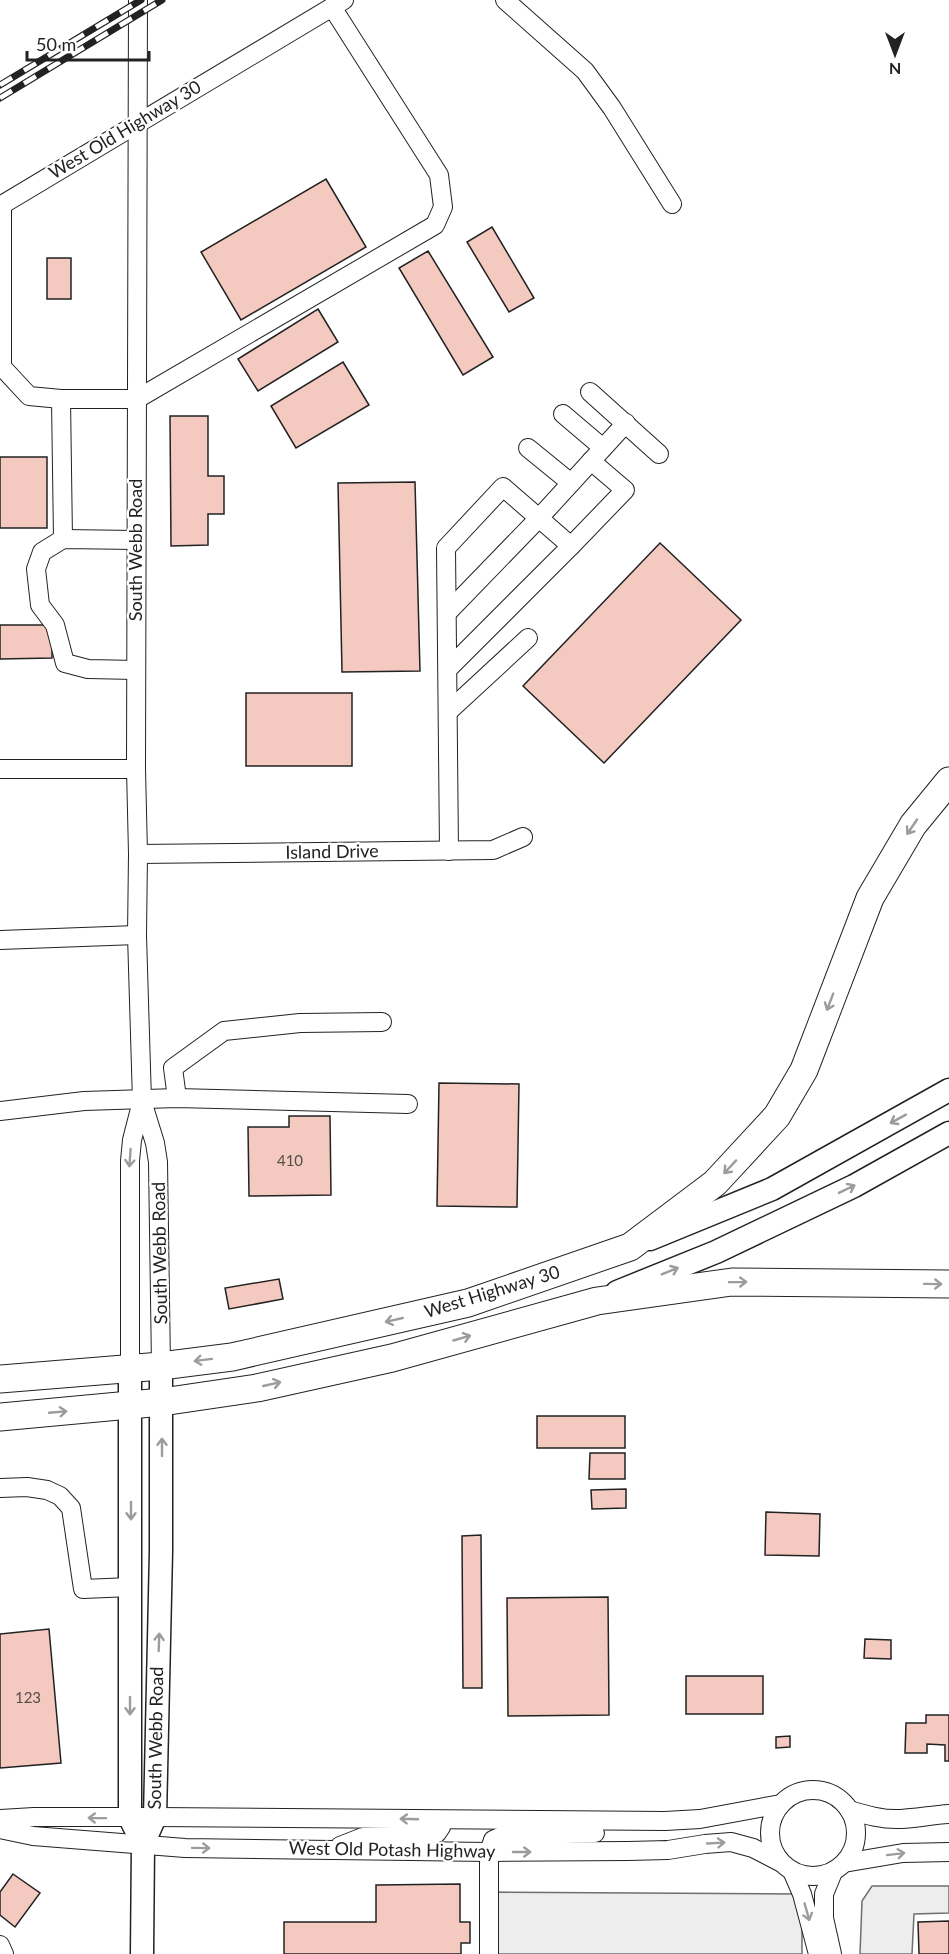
<svg xmlns="http://www.w3.org/2000/svg" width="949" height="1954" font-family="Lato,sans-serif">
	<rect width="100%" height="100%" fill="#fff"/>
	<g fill="#ededed" stroke="#6f6f6f" stroke-width="1.5">
		<polygon points="872,1886 949,1886 949,1913 914,1914 912,1954 860,1954 862,1901"/>
		<polygon points="487,1892 802,1894 802,1954 487,1954"/>
	</g>
	<g fill="#f3c9c0" stroke="#222" stroke-width="1.5">
		<polygon points="326,179 366,247 241,320 201,252"/>
		<polygon points="492,227 534,298 509,312 467,242"/>
		<polygon points="428,251 493,357 463,375 399,268"/>
		<rect x="47" y="258" width="24" height="41"/>
		<polygon points="318,309 338,342 258,391 238,359"/>
		<polygon points="343,362 369,405 296,448 271,406"/>
		<polygon points="170,416 208,416 208,476 224,476 224,514 208,514 208,545 171,546"/>
		<rect x="0" y="457" width="47" height="71"/>
		<polygon points="415,482 420,671 342,672 338,483"/>
		<polygon points="660,543 741,620 604,763 523,686"/>
		<polygon points="0,625 52,625 52,658 0,659"/>
		<rect x="246" y="693" width="106" height="73"/>
		<polygon points="439,1083 519,1084 517,1207 437,1206"/>
		<polygon points="289,1116 330,1116 331,1195 249,1196 248,1127 289,1127"/>
		<polygon points="279,1279 283,1299 229,1309 225,1288"/>
		<rect x="537" y="1416" width="88" height="32"/>
		<polygon points="590,1453 625,1453 625,1479 589,1479"/>
		<polygon points="626,1489 626,1508 592,1509 591,1490"/>
		<polygon points="766,1512 820,1514 819,1556 765,1555"/>
		<polygon points="481,1535 482,1688 463,1688 462,1536"/>
		<polygon points="608,1597 609,1715 508,1716 507,1598"/>
		<polygon points="49,1629 61,1763 0,1768 0,1634"/>
		<polygon points="865,1639 891,1640 891,1659 864,1658"/>
		<rect x="686" y="1676" width="77" height="38"/>
		<polygon points="926,1715 949,1715 949,1761 945,1761 945,1745 927,1744 927,1753 905,1753 906,1723 926,1723"/>
		<polygon points="790,1736 790,1747 776,1748 776,1737"/>
		<polygon points="13,1874 40,1893 15,1927 0,1915 0,1892"/>
		<polygon points="460,1884 460,1922 470,1922 470,1943 461,1943 461,1954 284,1954 284,1922 376,1922 376,1885"/>
		<polygon points="949,1921 949,1954 919,1954 918,1922"/>
	</g>
	<g fill="none" stroke-linecap="round" stroke-linejoin="round">
		<g stroke="#222" stroke-width="20">
			<g id="minor">
				<polyline points="505,0 585,71 612,108 672,204"/>
				<polyline points="2,205 2,367 29,396 61,399 137,399 435,225 443,207 439,175 332,7"/>
				<polyline points="0,206 344,0"/>
				<polyline points="590,392 659,454"/>
				<polyline points="61,399 63,539"/>
				<polyline points="563,414 603,448"/>
				<polyline points="528,448 571,483"/>
				<polyline points="571,546 625,490 591,461"/>
				<polyline points="447,613 539,518 626,423"/>
				<polyline points="448,669 571,546 503,487 446,548 449,851"/>
				<polyline points="136,670 88,669 65,663 55,625 40,605 36,569 42,552 63,539 136,540"/>
				<polyline points="448,712 528,638"/>
				<polyline points="0,769 136,769"/>
				<polyline points="138,854 493,850 523,837"/>
				<polyline points="0,940 137,935"/>
				<polyline points="177,1098 173,1068 224,1031 300,1023 382,1022"/>
				<polyline points="142,1101 155,1143 158,1162 161,1366"/>
				<polyline points="0,1111 84,1101 177,1098 408,1104"/>
				<polyline points="130,1368 130,1161 132,1140 142,1101 137,935 138,854 136,769 138,0"/>
				<polyline points="0,1488 27,1487 47,1490 60,1496 71,1508 83,1589 131,1587"/>
				<circle cx="813" cy="1833" r="43"/>
				<path d="M849,1810C866,1815 883,1820 901,1819C917,1818 933,1815 949,1814"/>
				<polyline points="0,1819 34,1817 155,1817 665,1821 700,1819 781,1804"/>
				<polyline points="0,1829 33,1836 185,1848 489,1852 628,1851 668,1850 705,1844 731,1842 753,1848 780,1862"/>
				<polyline points="340,1846 363,1837 424,1835 437,1833 441,1827 442,1820"/>
				<polyline points="844,1863 903,1853 949,1852"/>
				<polyline points="792,1871 802,1894 818,1954"/>
				<polyline points="0,1945 4,1954"/>
				<polyline points="489,1954 489,1852 493,1840 502,1836 595,1833"/>
				<polyline points="832,1954 824,1918 824,1894 833,1872"/>
			</g>
		</g>
		<g stroke="#222" stroke-width="25">
			<g id="major">
				<polyline points="650,1239 772,1189 949,1090"/>
				<polyline points="617,1292 716,1252 854,1186 949,1133"/>
				<polyline points="130,1368 130,1818 143,1844"/>
				<polyline points="142,1954 143,1844 155,1817 161,1551 161,1366"/>
			</g>
		</g>
		<g stroke="#222" stroke-width="29">
			<g id="highway">
				<polyline points="0,1379 161,1366 232,1357 468,1303 630,1247 715,1183 777,1116 804,1070 870,898 913,825 949,781"/>
				<polyline points="0,1417 162,1402 257,1388 392,1358 597,1301 732,1282 949,1284"/>
			</g>
		</g>
		<use href="#minor" stroke="#fff" stroke-width="18"/>
		<use href="#major" stroke="#fff" stroke-width="22"/>
		<use href="#highway" stroke="#fff" stroke-width="27"/>
		<g stroke="#222" stroke-width="7">
			<g id="rail">
				<polyline points="0,85 141,0"/>
				<polyline points="0,98 162,0"/>
			</g>
		</g>
		<use href="#rail" stroke="#fff" stroke-width="4.5" stroke-dasharray="14" stroke-linecap="butt"/>
	</g>
	<defs><path id="oneway-shaft" d="M-6 0H5M1.5-3L5.5 0L1.5 3" fill="none" stroke-width="1.6" stroke-linecap="round" stroke-linejoin="round" transform="scale(1.5)"/></defs>
	<g stroke="#9c9c9c">
		<use href="#oneway-shaft" transform="translate(912 827) rotate(124)"/>
		<use href="#oneway-shaft" transform="translate(830 1002) rotate(111)"/>
		<use href="#oneway-shaft" transform="translate(898 1119) rotate(151)"/>
		<use href="#oneway-shaft" transform="translate(130 1158) rotate(94)"/>
		<use href="#oneway-shaft" transform="translate(730 1167) rotate(133)"/>
		<use href="#oneway-shaft" transform="translate(847 1189) rotate(-26)"/>
		<use href="#oneway-shaft" transform="translate(670 1271) rotate(-22)"/>
		<use href="#oneway-shaft" transform="translate(738 1282) rotate(-1)"/>
		<use href="#oneway-shaft" transform="translate(933 1284) rotate(1)"/>
		<use href="#oneway-shaft" transform="translate(394 1320) rotate(167)"/>
		<use href="#oneway-shaft" transform="translate(462 1338) rotate(-16)"/>
		<use href="#oneway-shaft" transform="translate(203 1360) rotate(173)"/>
		<use href="#oneway-shaft" transform="translate(272 1384) rotate(-13)"/>
		<use href="#oneway-shaft" transform="translate(58 1412) rotate(-5)"/>
		<use href="#oneway-shaft" transform="translate(162 1447) rotate(-90)"/>
		<use href="#oneway-shaft" transform="translate(131 1511) rotate(90)"/>
		<use href="#oneway-shaft" transform="translate(159 1642) rotate(-88)"/>
		<use href="#oneway-shaft" transform="translate(130 1706) rotate(90)"/>
		<use href="#oneway-shaft" transform="translate(97 1818) rotate(-179)"/>
		<use href="#oneway-shaft" transform="translate(409 1819) rotate(-178)"/>
		<use href="#oneway-shaft" transform="translate(716 1843) rotate(-3)"/>
		<use href="#oneway-shaft" transform="translate(201 1848) rotate(1)"/>
		<use href="#oneway-shaft" transform="translate(522 1852)"/>
		<use href="#oneway-shaft" transform="translate(896 1854) rotate(-7)"/>
		<use href="#oneway-shaft" transform="translate(807 1912) rotate(74)"/>
	</g>
	<g text-anchor="middle" stroke-width="4.5" stroke-linejoin="round" paint-order="stroke">
		<g font-size="15" fill="#564c4a">
			<text x="290" y="1166">410</text>
			<text x="28" y="1703">123</text>
		</g>
		<g font-size="18" fill="#222" stroke="#fff">
			<text transform="translate(125 130) rotate(-31)" y="6">West Old Highway 30</text>
			<text transform="translate(136 550) rotate(-90)" y="6">South Webb Road</text>
			<text transform="translate(332 852) rotate(-1)" y="6">Island Drive</text>
			<text transform="translate(160 1253) rotate(-91)" y="6">South Webb Road</text>
			<text transform="translate(492 1292) rotate(-17)" y="6">West Highway 30</text>
			<text transform="translate(156 1738) rotate(-89)" y="6">South Webb Road</text>
			<text transform="translate(392 1850) rotate(1)" y="6">West Old Potash Highway</text>
		</g>
	</g>
	<g transform="translate(895 54) rotate(180)" stroke="#ffffff" stroke-width="4.5" paint-order="stroke">
	<path d="M0-4.5L10 22L0 15L-10 22Z" fill="#222222"/>
	<text y="-9" font-size="16" font-weight="bold" text-anchor="middle" fill="#222222">N</text>
	</g>
	<path d="M27 51v9h122v-9" fill="none" stroke="#222222" stroke-width="3"/>
	<text x="36" y="51" font-size="18" fill="#222222" stroke="#ffffff" stroke-width="4.5" paint-order="stroke">50 m</text>
</svg>
